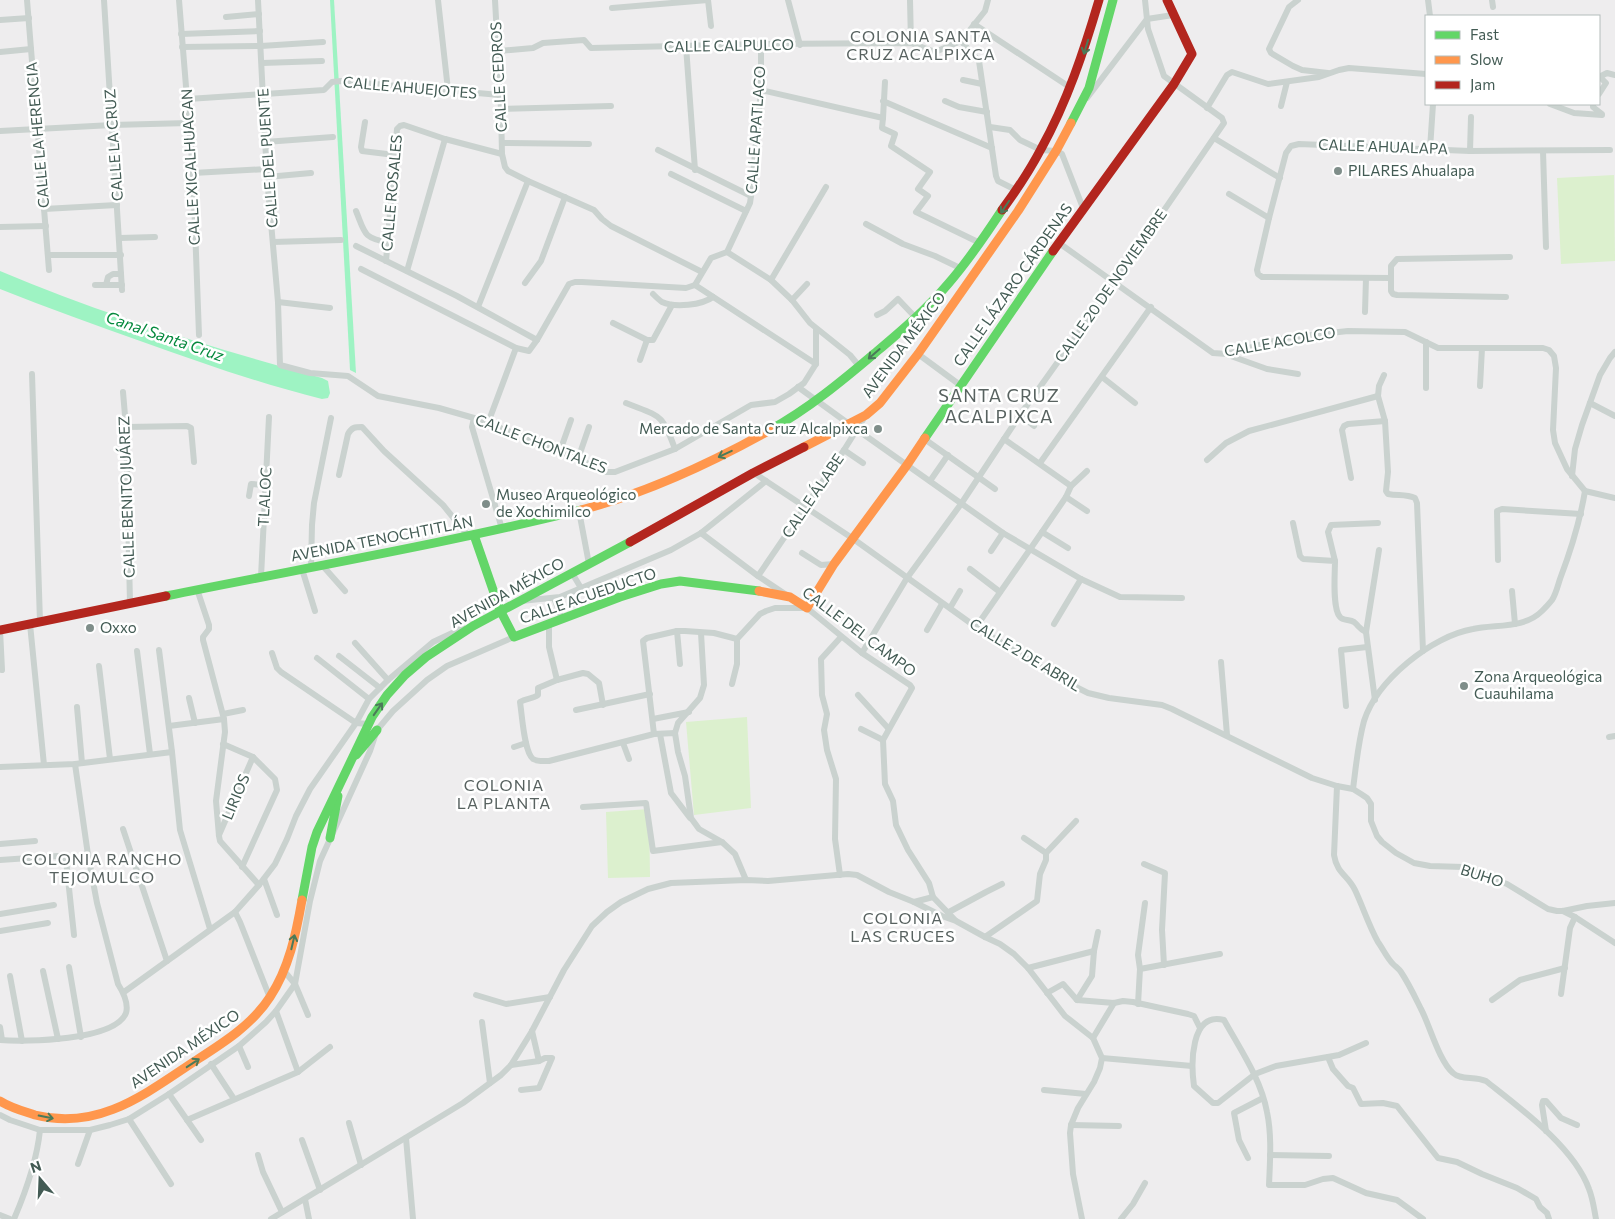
<svg xmlns="http://www.w3.org/2000/svg" width="1615" height="1219" font-family="Commissioner,sans-serif">
	<rect width="100%" height="100%" fill="#eeedee"/>
	<g fill="#dcf0ce">
		<polygon points="1614,175 1615,261 1561,264 1557,178"/>
		<polygon points="747,717 751,808 694,815 686,722"/>
		<polygon points="649,809 650,877 608,878 606,812"/>
	</g>
	<g fill="#9ef3c3">
		<polygon points="330,0 334,0 356,373 350,370"/>
		<path d="M0,271C103,315 214,348 322,378L328,381L330,393L328,398L322,399C261,384 202,363 143,342C95,325 48,308 0,289Z"/>
	</g>
	<g fill="none" stroke-linecap="round" stroke-linejoin="round">
		<g stroke="#cad2cf" stroke-width="6">
			<polyline points="27,0 49,270"/>
			<polyline points="104,0 122,290"/>
			<polyline points="179,0 193,173 199,335"/>
			<polyline points="258,0 267,177 278,302 280,365 310,373 348,376 378,396 439,408 474,418 560,451 606,472 615,472 675,449 751,405 775,402 789,394 804,383 816,364 816,329"/>
			<polyline points="438,0 448,90"/>
			<polyline points="495,0 501,109 502,154 505,167 508,171 528,181 594,210 602,219 611,226 702,272"/>
			<polyline points="708,0 711,26"/>
			<polyline points="788,0 800,45"/>
			<polyline points="910,0 911,43"/>
			<polyline points="988,0 985,11 961,41 979,61 996,176 998,181 1016,190"/>
			<polyline points="1298,0 1289,7 1269,49 1271,53 1293,66 1302,70 1328,73"/>
			<polyline points="1428,0 1430,16"/>
			<polyline points="1492,0 1493,7"/>
			<polyline points="612,8 708,0"/>
			<polyline points="226,17 259,14"/>
			<polyline points="0,20 29,18"/>
			<polyline points="974,24 1071,88"/>
			<polyline points="181,34 260,31"/>
			<polyline points="686,46 695,170"/>
			<polyline points="182,47 261,46 323,42"/>
			<polyline points="498,51 533,48 543,43 584,40 591,48 761,44 911,43 935,52 961,41"/>
			<polyline points="0,52 31,49"/>
			<polyline points="262,63 322,61"/>
			<polyline points="963,80 982,84"/>
			<polyline points="761,90 883,118 882,128 895,134 891,146 930,172 918,189 928,196 916,212 980,243"/>
			<polyline points="1599,94 1606,83 1601,78 1601,76 1607,73 1615,75"/>
			<polyline points="1087,98 1147,19 1173,15"/>
			<polyline points="188,99 324,90 332,82 341,81 500,95"/>
			<polyline points="883,101 992,148"/>
			<polyline points="945,101 959,107 987,112"/>
			<polyline points="1550,104 1574,113 1602,115 1602,114 1593,107 1593,104"/>
			<polyline points="1281,106 1287,82"/>
			<polyline points="1207,108 1227,75 1232,72 1268,84 1319,77 1339,70 1349,68 1426,74"/>
			<polyline points="501,109 611,106"/>
			<polyline points="883,118 885,82"/>
			<polyline points="365,122 361,147 362,151 395,155"/>
			<polyline points="990,127 1010,130 1020,140 1041,150 1056,151 1062,154 1083,208"/>
			<polyline points="0,131 112,125 189,123"/>
			<polyline points="1214,138 1280,178"/>
			<polyline points="265,142 333,137"/>
			<polyline points="503,143 589,144"/>
			<polyline points="1430,149 1433,104"/>
			<polyline points="658,150 751,196"/>
			<polyline points="1470,151 1471,117"/>
			<polyline points="1543,151 1546,247"/>
			<polyline points="193,173 267,169"/>
			<polyline points="671,174 746,211"/>
			<polyline points="267,177 311,173"/>
			<polyline points="1229,194 1269,218"/>
			<polyline points="44,209 117,205"/>
			<path d="M356,211C365,233 363,238 387,242"/>
			<polyline points="866,224 903,244 935,256 960,268"/>
			<polyline points="0,227 46,226"/>
			<polyline points="120,238 155,237"/>
			<polyline points="273,242 341,240"/>
			<polyline points="1059,243 1213,353 1227,354 1285,338 1348,331 1405,332 1438,348 1543,348 1549,350 1554,356 1556,368 1553,430 1555,443 1567,469 1585,491"/>
			<polyline points="356,246 457,296 537,340"/>
			<polyline points="727,252 771,280 792,300 810,323 850,355 859,366"/>
			<polyline points="48,255 121,255"/>
			<polyline points="386,261 397,129 400,126 404,125 445,139 502,154"/>
			<polyline points="361,269 516,348 529,351 537,340 569,284 575,282 582,282 686,288 695,285"/>
			<polyline points="407,271 445,139"/>
			<polyline points="1391,278 1262,277 1258,274 1257,270 1269,218 1286,153 1291,146 1299,144 1470,151 1610,150"/>
			<polyline points="771,280 826,187"/>
			<polyline points="525,283 541,261 565,197"/>
			<polyline points="95,285 122,285"/>
			<polyline points="106,285 108,277 113,274 121,274"/>
			<polyline points="695,285 711,258 727,252 750,203 751,196 761,90 761,44"/>
			<polyline points="695,285 816,364"/>
			<path d="M653,294C656,297 659,300 662,302C675,308 702,305 713,297"/>
			<polyline points="1506,297 1397,295 1393,294 1391,291 1391,266 1397,259 1510,257"/>
			<polyline points="792,300 807,284"/>
			<polyline points="278,302 330,308"/>
			<polyline points="478,307 528,181"/>
			<polyline points="1365,312 1366,278"/>
			<polyline points="877,315 885,311 898,299 916,318"/>
			<polyline points="613,323 647,340 653,340 672,305"/>
			<polyline points="918,354 960,385"/>
			<polyline points="1228,355 1267,369 1298,374"/>
			<polyline points="640,360 647,340"/>
			<polyline points="32,374 40,622"/>
			<path d="M1384,375L1379,386L1378,396L1385,421L1388,472L1386,491L1388,494C1398,496 1406,494 1415,498L1417,503L1423,651"/>
			<polyline points="1102,377 1135,403"/>
			<polyline points="1480,386 1482,348"/>
			<polyline points="798,387 849,424 1003,533 1081,579 1120,597 1182,598"/>
			<polyline points="1426,388 1426,342"/>
			<polyline points="123,392 126,427 130,603"/>
			<path d="M626,403C661,417 662,413 675,449"/>
			<polyline points="1590,403 1615,416"/>
			<polyline points="1020,415 1034,426"/>
			<polyline points="474,418 472,427 502,529"/>
			<polyline points="488,423 516,348"/>
			<polyline points="126,427 187,426 191,428 194,462"/>
			<polyline points="923,438 995,489"/>
			<polyline points="1004,439 1071,486"/>
			<polyline points="844,450 863,463"/>
			<polyline points="560,451 571,420"/>
			<polyline points="578,459 589,427"/>
			<polyline points="1207,460 1226,443 1249,431 1378,396"/>
			<polyline points="1040,463 1151,307"/>
			<polyline points="754,473 852,538 976,627 1062,680 1088,693 1109,698 1162,705 1172,709 1312,778 1337,786 1353,789 1361,794 1367,798 1371,804 1371,821 1377,836 1382,842 1396,853 1414,863 1430,866 1463,867 1507,884 1548,909 1557,911 1563,911 1587,906 1615,903"/>
			<path d="M339,475L348,434C352,427 355,427 362,427L384,451L443,505L469,537"/>
			<polyline points="1572,476 1575,449 1582,425 1600,375 1610,358 1615,352"/>
			<polyline points="1351,478 1342,430 1344,426 1348,424 1385,421"/>
			<polyline points="930,481 948,455"/>
			<polyline points="1585,491 1615,498"/>
			<polyline points="249,496 251,484 265,485"/>
			<polyline points="1066,497 1087,511"/>
			<polyline points="579,511 589,564"/>
			<path d="M1293,523L1300,556L1303,559L1335,561C1335,573 1332,608 1340,617C1343,621 1350,619 1354,622C1360,627 1358,628 1366,632"/>
			<polyline points="1042,532 1068,548"/>
			<polyline points="701,533 758,576 785,594"/>
			<polyline points="991,551 1003,533"/>
			<polyline points="802,553 821,565 834,564"/>
			<polyline points="1498,560 1497,511 1502,509 1581,514"/>
			<polyline points="1335,561 1328,532 1331,525 1378,523"/>
			<polyline points="322,565 345,591"/>
			<polyline points="311,567 312,525 314,503 331,418"/>
			<polyline points="302,569 315,611"/>
			<polyline points="970,569 1000,592"/>
			<polyline points="572,573 581,588"/>
			<polyline points="758,576 844,450 866,415"/>
			<polyline points="261,577 269,417"/>
			<polyline points="197,589 209,625 209,629 203,637 203,640 224,719 225,732 216,801 219,836 220,841 259,885"/>
			<polyline points="1512,591 1515,624"/>
			<polyline points="554,598 562,619"/>
			<polyline points="521,601 560,597 671,550 701,533 766,481"/>
			<polyline points="950,608 960,591"/>
			<polyline points="30,624 44,765"/>
			<polyline points="549,624 549,647 557,680"/>
			<polyline points="1054,624 1081,579"/>
			<polyline points="976,627 1042,532 1066,497 1071,486 1087,471"/>
			<polyline points="0,630 2,670"/>
			<polyline points="927,630 942,604"/>
			<polyline points="677,631 680,664"/>
			<polyline points="355,643 388,680"/>
			<polyline points="159,650 172,752 180,830 210,929"/>
			<polyline points="137,651 150,754"/>
			<polyline points="272,653 277,668 281,672 356,723 368,724"/>
			<polyline points="862,653 907,578 961,504 1020,415 1114,283 1224,123 1222,118 1164,76 1148,29 1145,0"/>
			<polyline points="339,656 380,688"/>
			<polyline points="317,658 369,699"/>
			<polyline points="1221,662 1227,735"/>
			<polyline points="99,666 110,759"/>
			<polyline points="732,684 737,664 737,639"/>
			<polyline points="858,695 888,728"/>
			<polyline points="189,698 195,723"/>
			<polyline points="1375,700 1366,632 1379,550"/>
			<path d="M603,705L599,683L588,674L583,673L557,680L538,688V695C533,699 526,698 520,702C522,714 524,752 533,759C538,762 544,761 549,761L654,734L675,733L678,752L685,776L691,818L699,829L722,842L735,854L746,880"/>
			<polyline points="1346,706 1341,650 1367,647"/>
			<polyline points="77,707 82,763"/>
			<polyline points="576,710 650,694"/>
			<polyline points="223,714 243,710"/>
			<polyline points="653,719 689,712"/>
			<polyline points="169,726 224,719"/>
			<polyline points="861,729 883,740"/>
			<polyline points="675,733 678,723 700,698 704,685 701,633"/>
			<polyline points="654,734 643,641 647,638 677,631 685,631 714,633 737,639 760,614 766,611 775,608 807,608 862,653 910,685 912,688 883,740 885,784 893,801 896,825 908,850 929,883 933,897 955,920"/>
			<polyline points="660,734 671,793 690,818"/>
			<polyline points="1609,737 1615,736"/>
			<polyline points="623,743 629,759"/>
			<polyline points="223,744 253,757 275,779 277,790 242,867"/>
			<polyline points="514,747 526,743"/>
			<polyline points="0,767 75,764 172,752"/>
			<path d="M1337,786L1334,855C1337,874 1348,875 1355,890C1363,907 1369,926 1378,942C1383,949 1387,958 1393,964C1396,967 1399,969 1401,972C1409,984 1415,997 1421,1009C1430,1026 1439,1061 1453,1073C1460,1080 1475,1076 1486,1081C1520,1108 1574,1147 1589,1189C1593,1199 1594,1209 1596,1219"/>
			<path d="M1353,789C1356,766 1358,743 1364,721C1377,680 1432,636 1473,629C1496,624 1524,629 1542,611C1545,608 1549,604 1552,600C1556,594 1558,585 1560,579C1571,550 1580,521 1585,491"/>
			<polyline points="583,807 646,803 653,851 722,842"/>
			<polyline points="123,829 167,961"/>
			<polyline points="219,835 253,757"/>
			<polyline points="1024,838 1046,853 1076,821"/>
			<polyline points="0,844 35,841"/>
			<polyline points="0,860 58,856 64,857 66,860 74,935"/>
			<polyline points="1144,864 1165,873 1162,930 1164,965"/>
			<polyline points="840,875 835,839 836,779 827,750 824,730 827,714 822,695 821,659 841,637"/>
			<polyline points="264,879 277,915"/>
			<polyline points="914,902 933,897"/>
			<polyline points="1563,911 1575,917 1615,943"/>
			<polyline points="235,912 240,922 270,998"/>
			<polyline points="949,912 986,892 1002,884"/>
			<polyline points="0,914 54,905"/>
			<polyline points="0,931 48,923"/>
			<polyline points="985,937 1037,901 1040,874 1046,860 1046,853"/>
			<polyline points="69,967 81,1037"/>
			<polyline points="1028,968 1094,951"/>
			<polyline points="1140,969 1220,954"/>
			<polyline points="43,971 58,1039"/>
			<polyline points="285,972 295,984 308,1015"/>
			<polyline points="10,976 22,1041"/>
			<polyline points="124,992 235,912 259,885 275,864 287,839 296,816 310,789 356,723 369,699 388,680 433,642 463,628"/>
			<polyline points="1047,993 1063,984 1077,1000 1114,1003 1123,1001 1133,1002 1188,1014 1194,1016 1200,1028"/>
			<polyline points="1561,994 1570,928 1575,917"/>
			<polyline points="476,995 506,1004 550,997"/>
			<polyline points="1077,1000 1092,976 1094,951 1098,932"/>
			<polyline points="1492,1000 1520,980 1565,968"/>
			<polyline points="1138,1004 1140,969 1138,955 1145,903"/>
			<polyline points="276,1011 298,1072"/>
			<polyline points="482,1022 490,1083"/>
			<polyline points="0,1027 2,1040"/>
			<polyline points="1093,1038 1114,1003"/>
			<path d="M0,1040C25,1042 115,1041 126,1013C129,1003 123,992 118,984L97,903L88,855L75,764"/>
			<path d="M1366,1043L1339,1055L1276,1066L1255,1074L1218,1103H1213L1194,1086C1191,1065 1190,1011 1224,1020C1240,1049 1261,1079 1267,1112C1272,1136 1270,1161 1269,1185H1305L1323,1179L1333,1178L1366,1193L1397,1200L1423,1219"/>
			<polyline points="239,1046 248,1067"/>
			<polyline points="1328,1057 1333,1069 1348,1086 1353,1088 1361,1104 1383,1103 1397,1106 1438,1158 1457,1162 1482,1174 1517,1188 1536,1199 1540,1207 1547,1213 1549,1219"/>
			<polyline points="1102,1058 1192,1066"/>
			<polyline points="211,1064 234,1099"/>
			<polyline points="511,1065 539,1061"/>
			<polyline points="521,1090 539,1088 552,1058 545,1058 539,1061 532,1031"/>
			<polyline points="1044,1090 1086,1094"/>
			<polyline points="169,1094 201,1140"/>
			<polyline points="0,1115 10,1120 40,1130 90,1130 110,1125 129,1119 169,1094 239,1046 266,1022 276,1011 295,984 310,901 320,861 370,751 377,730 393,711 427,680 447,666 514,637"/>
			<polyline points="129,1119 171,1184"/>
			<polyline points="187,1120 298,1072 330,1047"/>
			<polyline points="349,1123 361,1165"/>
			<polyline points="1071,1125 1119,1126"/>
			<polyline points="1546,1131 1542,1105 1543,1101 1546,1101 1561,1118 1577,1125"/>
			<polyline points="406,1138 413,1219"/>
			<polyline points="302,1140 320,1190"/>
			<polyline points="258,1155 263,1172 282,1212"/>
			<polyline points="1270,1155 1329,1156"/>
			<polyline points="1248,1158 1239,1140 1234,1113 1263,1098"/>
			<polyline points="78,1164 90,1130"/>
			<polyline points="305,1199 309,1219"/>
			<polyline points="0,1215 10,1219"/>
			<path d="M14,1219C26,1191 37,1160 40,1130"/>
			<polyline points="271,1219 435,1120 463,1103 501,1075 511,1065 532,1031 564,970 592,926 607,912 621,902 648,889 671,883 746,880 768,881 848,874 857,875 889,892 914,902 942,916 956,921 985,937 1000,944 1014,954 1028,968 1065,1016 1093,1038 1102,1058 1100,1068 1094,1082 1078,1108 1071,1125 1070,1133 1073,1174 1082,1219"/>
			<polyline points="1121,1219 1133,1204 1145,1183"/>
		</g>
		<g stroke="#63d668" stroke-width="9">
			<polyline points="1071,123 1089,88 1113,0"/>
			<path d="M770,430C808,409 842,381 875,353C901,331 926,310 948,284C968,261 985,236 1002,210"/>
			<polyline points="925,438 1053,251"/>
			<polyline points="474,535 500,610 514,637 620,597 661,584 680,581 759,591"/>
			<path d="M166,596C304,568 444,544 581,510"/>
			<polyline points="356,755 377,730"/>
			<polyline points="330,838 338,796"/>
			<polyline points="302,900 312,847 317,832 372,717 387,695 405,675 426,657 473,626 630,542"/>
		</g>
		<g stroke="#ff974d" stroke-width="9">
			<polyline points="804,447 866,415 880,403 918,354 1018,211 1056,151 1071,123"/>
			<path d="M581,510C647,493 711,463 770,430"/>
			<polyline points="759,591 790,597 807,608 834,564 907,465 925,438"/>
			<path d="M0,1101C11,1108 23,1111 35,1115C99,1131 145,1094 195,1061C223,1043 252,1025 270,997C289,968 296,934 302,900"/>
		</g>
		<g stroke="#b3261e" stroke-width="9">
			<path d="M1002,210C1016,191 1030,170 1041,149C1067,102 1084,51 1099,0"/>
			<polyline points="1053,251 1174,84 1192,54 1167,0"/>
			<polyline points="630,542 753,473 804,447"/>
			<polyline points="0,630 166,596"/>
		</g>
	</g>
	<defs><path id="oneway-shaft" d="M-6 0H5M1.5-3L5.5 0L1.5 3" fill="none" stroke-width="1.6" stroke-linecap="round" stroke-linejoin="round" transform="scale(1.25)"/></defs>
	<g stroke="#4b7a59">
		<use href="#oneway-shaft" transform="translate(1086 47) rotate(107)"/>
		<use href="#oneway-shaft" transform="translate(1005 207) rotate(124)"/>
		<use href="#oneway-shaft" transform="translate(874 354) rotate(139)"/>
		<use href="#oneway-shaft" transform="translate(725 454) rotate(155)"/>
		<use href="#oneway-shaft" transform="translate(378 709) rotate(-55)"/>
		<use href="#oneway-shaft" transform="translate(293 942) rotate(-77)"/>
		<use href="#oneway-shaft" transform="translate(193 1063) rotate(-33)"/>
		<use href="#oneway-shaft" transform="translate(46 1117) rotate(11)"/>
	</g>
	<g fill="#7f8e8a" stroke="#fff" stroke-width="2">
		<circle cx="1338" cy="171" r="5"/>
		<circle cx="878" cy="429" r="5"/>
		<circle cx="486" cy="504" r="5"/>
		<circle cx="90" cy="628" r="5"/>
		<circle cx="1464" cy="686" r="5"/>
	</g>
	<g text-anchor="middle" stroke-width="5" stroke-linejoin="round" paint-order="stroke">
		<g font-size="15" fill="#435b54" stroke="#fff">
			<text transform="translate(729 46) rotate(-1)" y="5">CALLE CALPULCO</text>
			<text transform="translate(499 77) rotate(-93)" y="5">CALLE CEDROS</text>
			<text transform="translate(410 88) rotate(5)" y="5">CALLE AHUEJOTES</text>
			<text transform="translate(756 130) rotate(-86)" y="5">CALLE APATLACO</text>
			<text transform="translate(38 135) rotate(-95)" y="5">CALLE LA HERENCIA</text>
			<text transform="translate(114 145) rotate(-94)" y="5">CALLE LA CRUZ</text>
			<text transform="translate(1383 147) rotate(2)" y="5">CALLE AHUALAPA</text>
			<text transform="translate(268 158) rotate(-94)" y="5">CALLE DEL PUENTE</text>
			<text transform="translate(191 167) rotate(-93)" y="5">CALLE XICALHUACAN</text>
			<text transform="translate(392 193) rotate(-85)" y="5">CALLE ROSALES</text>
			<text transform="translate(1013 285) rotate(-55)" y="5">CALLE LÁZARO CÁRDENAS</text>
			<text transform="translate(1111 286) rotate(-55)" y="5">CALLE 20 DE NOVIEMBRE</text>
			<text transform="translate(1280 342) rotate(-10)" y="5">CALLE ACOLCO</text>
			<text transform="translate(904 345) rotate(-53)" y="5">AVENIDA MÉXICO</text>
			<text transform="translate(541 444) rotate(21)" y="5">CALLE CHONTALES</text>
			<text transform="translate(813 496) rotate(-56)" y="5">CALLE ÁLABE</text>
			<text transform="translate(127 497) rotate(-92)" y="5">CALLE BENITO JUÁREZ</text>
			<text transform="translate(265 497) rotate(-87)" y="5">TLALOC</text>
			<text transform="translate(382 539) rotate(-11)" y="5">AVENIDA TENOCHTITLÁN</text>
			<text transform="translate(507 593) rotate(-29)" y="5">AVENIDA MÉXICO</text>
			<text transform="translate(588 596) rotate(-19)" y="5">CALLE ACUEDUCTO</text>
			<text transform="translate(859 632) rotate(37)" y="5">CALLE DEL CAMPO</text>
			<text transform="translate(1025 655) rotate(31)" y="5">CALLE 2 DE ABRIL</text>
			<text transform="translate(236 797) rotate(-67)" y="5">LIRIOS</text>
			<text transform="translate(1482 876) rotate(18)" y="5">BUHO</text>
			<text transform="translate(185 1049) rotate(-34)" y="5">AVENIDA MÉXICO</text>
		</g>
		<g font-size="15" fill="#435b54" stroke="#fff" text-anchor="start">
			<text x="1348" y="176">PILARES Ahualapa</text>
			<text x="868" y="434" text-anchor="end">Mercado de Santa Cruz Alcalpixca</text>
			<text x="496" y="500">Museo Arqueológico<tspan x="496" dy="17">de Xochimilco</tspan></text>
			<text x="100" y="633">Oxxo</text>
			<text x="1474" y="682">Zona Arqueológica<tspan x="1474" dy="17">Cuauhilama</tspan></text>
		</g>
		<g font-size="16" letter-spacing="1" fill="#586260" stroke="#fff">
			<text x="921" y="42">COLONIA SANTA<tspan x="921" dy="18">CRUZ ACALPIXCA</tspan></text>
			<text x="504" y="791">COLONIA<tspan x="504" dy="18">LA PLANTA</tspan></text>
			<text x="102" y="865">COLONIA RANCHO<tspan x="102" dy="18">TEJOMULCO</tspan></text>
			<text x="903" y="924">COLONIA<tspan x="903" dy="18">LAS CRUCES</tspan></text>
		</g>
		<g font-size="16" font-style="italic" fill="#04893d" stroke="#fff">
			<text transform="translate(165 336) rotate(19)" y="6">Canal Santa Cruz</text>
		</g>
		<g font-size="18" letter-spacing="1" fill="#586260" stroke="#fff">
			<text x="999" y="402">SANTA CRUZ<tspan x="999" dy="21">ACALPIXCA</tspan></text>
		</g>
	</g>
	<rect x="1425" y="15" width="175" height="90" fill="#ffffff" stroke="#b4bdbb"/>
	<rect x="1435" y="31" width="25" height="8" fill="#63d668" stroke="#b4bdbb"/>
	<text x="1470" y="40" font-size="15" fill="#435b54">Fast</text>
	<rect x="1435" y="56" width="25" height="8" fill="#ff974d" stroke="#b4bdbb"/>
	<text x="1470" y="65" font-size="15" fill="#435b54">Slow</text>
	<rect x="1435" y="81" width="25" height="8" fill="#b3261e" stroke="#b4bdbb"/>
	<text x="1470" y="90" font-size="15" fill="#435b54">Jam</text>
	<g transform="translate(40 1179) rotate(341)" stroke="#ffffff" stroke-width="4" paint-order="stroke">
	<path d="M0-4L9 19L0 12L-9 19Z" fill="#435b54"/>
	<text y="-8" font-size="14" font-weight="bold" text-anchor="middle" fill="#435b54">N</text>
	</g>
</svg>
